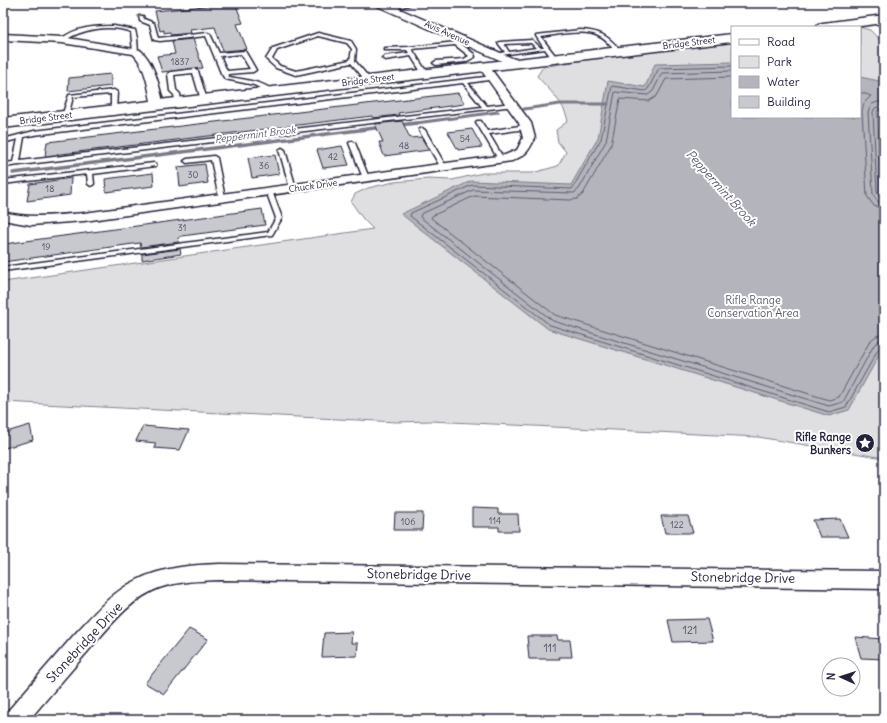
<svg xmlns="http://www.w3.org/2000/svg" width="887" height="723" font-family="Delius,sans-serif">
	<rect width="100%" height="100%" fill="#fff"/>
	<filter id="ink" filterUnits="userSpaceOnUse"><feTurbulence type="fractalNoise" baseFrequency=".025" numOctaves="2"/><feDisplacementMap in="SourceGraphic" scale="8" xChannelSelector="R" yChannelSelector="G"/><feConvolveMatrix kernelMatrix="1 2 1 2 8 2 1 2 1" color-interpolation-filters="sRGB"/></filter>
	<g filter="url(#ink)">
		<path fill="#dfdfe2" stroke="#80808e" d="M860,27L870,30L884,44V458L758,437L431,421L397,422L3,402V282L373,229L364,220L351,202L355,194L368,188L394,182L428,179L452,180L483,173H532L558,166L566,152L558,142L556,130L568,121C564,102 549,90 537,76L543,67L589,59L732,41V117H860Z"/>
		<polygon fill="#b4b4bc" stroke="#7a7a88" points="732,62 732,117 860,117 860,77 884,82 884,109 877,111 881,193 884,197 884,346 849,410 829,416 548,329 401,214 471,181 571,185 598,138 608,81 645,87 655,64"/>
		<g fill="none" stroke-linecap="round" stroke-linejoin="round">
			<g stroke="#5c5c6f" stroke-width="1">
				<polyline points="732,66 659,68 648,89 645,91 612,86 601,139 572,189 472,185 411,213 410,216 550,325 829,412 846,407 879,348 884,345"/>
				<polyline points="732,71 662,73 653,91 648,95 615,92 606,141 579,189 574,193 473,190 421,214 420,217 553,321 829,406 843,402 874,345 879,341 884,340"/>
				<polyline points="732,77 666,79 657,96 649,101 620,99 611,145 583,194 577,199 570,200 474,196 432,216 431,218 555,315 829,400 839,397 870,341 876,336 884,334"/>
				<polyline points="860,92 871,96 864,103 862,111 867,196 874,206 884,209"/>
				<polyline points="884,100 872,104 868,112 873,194 877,201 884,203"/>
				<polyline points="884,105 875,108 873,112 877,193 880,197 884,198"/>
			</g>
			<g stroke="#7a7a88" stroke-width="3">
				<polyline points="524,109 560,104 608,104"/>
				<polyline points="409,124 498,112"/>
			</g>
			<g stroke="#7a7a88" stroke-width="3.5">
				<polyline points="398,125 417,123"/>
				<polyline points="13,173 383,127"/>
			</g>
		</g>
		<g fill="#c8c8cf" stroke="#22223b">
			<polygon points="235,3 243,23 237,24 247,49 223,51 215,27 190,30 191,33 171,35 170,32 164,33 164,30 160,31 155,11"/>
			<polygon points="193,39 203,68 162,72 157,56 175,54 172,41"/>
			<polygon points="111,74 111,86 68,91 69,78"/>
			<polygon points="458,93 465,104 398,113 399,115 373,118 372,116 45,156 47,142"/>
			<polygon points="402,121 410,138 421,137 429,150 384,156 379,142 383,142 375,124"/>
			<polygon points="472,129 482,147 458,150 448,132"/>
			<polygon points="342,146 349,165 323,168 317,150"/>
			<polygon points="275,155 279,174 252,178 248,158"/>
			<polygon points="205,164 208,183 180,187 178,167"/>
			<polygon points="153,173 154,186 106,192 105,179"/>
			<polygon points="71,178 70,195 27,201 30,184"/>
			<polygon points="262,209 265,225 182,236 178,238 179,242 141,247 140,243 3,262 4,244"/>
			<polygon points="180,249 181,254 142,260 142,254"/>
			<polygon points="30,425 33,440 5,448 3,433"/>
			<polygon points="143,426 189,430 180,450 154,448 156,443 136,441"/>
			<polygon points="472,508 498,509 498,514 518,514 519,531 499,531 499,527 472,527"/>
			<polygon points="395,513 423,513 422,530 394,530"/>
			<polygon points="661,516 688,516 693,533 665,533"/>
			<polygon points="840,519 848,537 820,537 813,520"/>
			<polygon points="707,619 713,641 673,642 668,620"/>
			<polygon points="189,629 208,639 164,694 145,683"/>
			<polygon points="352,632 351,643 358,643 357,656 322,657 324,633"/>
			<polygon points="527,636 557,636 558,640 570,640 572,657 559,657 560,659 529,659"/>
			<polygon points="855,637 884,639 884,659 861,658"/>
		</g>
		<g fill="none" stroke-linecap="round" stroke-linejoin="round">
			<g stroke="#22223b" stroke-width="3">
				<g id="service">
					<polygon points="408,3 415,3 392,10 390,9"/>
					<path d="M139,16H143L144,19L154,23L158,38L208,33L210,34L219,53L245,51L256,70L253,72L228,74L229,77C245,80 263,81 275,92L270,93L254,85L225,79L221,73L206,36L160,41L154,40L150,25L140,21ZM241,54L250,69L227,71L220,56Z"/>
					<path d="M114,26L135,30L137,38L138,53L133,52L131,32C110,24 82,29 64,41L60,40C74,27 95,26 114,26Z"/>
					<path d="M580,30C601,31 608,36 621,51L616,52C611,47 607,40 600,37C586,28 557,35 541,37L558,59L555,61L553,60L545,49L501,55V53L505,52L498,43L500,42L532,40L541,48H544L536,36V35ZM531,43L536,48L509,52L504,44Z"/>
					<path d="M318,33L351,41L356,49L355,61L370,79V81H366L351,63L296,75L276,68L266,59L273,48ZM318,36L347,43L352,49L350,60L296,71L280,66L272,59L277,50Z"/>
					<polygon points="466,41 468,42 468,43 461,44 474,54 475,57 465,62 436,65 433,63 436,61 464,59 469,56 455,45 412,49 428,74 425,76 423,75 411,56 385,60 382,58 385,56 409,53 407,50 384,50 384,48 386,48 409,47"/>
					<polygon points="195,69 198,71 207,100 204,102 201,100 193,73 174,75 176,90 180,94 181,103 176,104 174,95 170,91 168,74 171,72"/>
					<path d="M493,76L495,77V79L468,83L487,106L512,103L515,105L514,106L3,167V163L13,162L18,139L3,143V139L34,131ZM463,83L482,107L20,161L24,137L34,135Z"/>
					<polygon points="114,90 117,92 116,111 111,110 111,94 73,97 68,116 65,118 62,116 69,95"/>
					<polygon points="477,121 481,121 487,131 526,125 529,127 526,129 489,134 504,159 501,161 498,159 476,122"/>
					<polygon points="422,128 425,130 447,168 446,169 444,170 441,168 419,130"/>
					<polygon points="352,141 355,143 369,178 368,179 364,179 363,178 349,143"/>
					<polygon points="282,148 285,150 296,188 295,189 293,190 290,188 279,150"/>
					<polygon points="214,156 217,158 225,198 222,200 219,198 211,160 187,163 184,161 187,159"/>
					<polygon points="154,163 156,164 156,166 93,174 94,184 91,186 88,184 87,174 3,184 3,180"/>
					<polygon points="269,189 272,191 282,218 272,235 3,271 3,267 268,232 276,218 266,191"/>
				</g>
			</g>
			<g stroke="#22223b" stroke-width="3">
				<g id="minor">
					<polygon points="373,3 386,3 519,61 520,63 515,66 511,65 375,5"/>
					<path d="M3,34L62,37L140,50C155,63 159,86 164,105L158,108L152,105C148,88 146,66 133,54L62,43L3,40Z"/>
					<path d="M484,64L488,65L531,123L535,138C528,152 527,154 512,161L84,221L31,225L3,220V212C30,219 56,215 84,213L505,155L517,150L523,138L519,123L479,67Z"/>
					<path d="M220,564L884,571V589L220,580C200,581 178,581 159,588C130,599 109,627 89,650C69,673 49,696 29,720H4L7,712C29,687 51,661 73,636C92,616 111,592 137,580C163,567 191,565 220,564Z"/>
				</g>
			</g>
			<g stroke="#22223b" stroke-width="3">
				<g id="primary">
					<polygon points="884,15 884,23 853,27 816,27 818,24 823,23"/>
					<polygon points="732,34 732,42 3,128 3,118"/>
				</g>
			</g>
			<use href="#service" fill="#fff" fill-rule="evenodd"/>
			<use href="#minor" fill="#fff" fill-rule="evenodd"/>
			<use href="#primary" fill="#fff" fill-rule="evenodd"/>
		</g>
	</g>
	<defs>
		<g id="sight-disc" transform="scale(1)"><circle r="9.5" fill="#22223b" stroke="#fff"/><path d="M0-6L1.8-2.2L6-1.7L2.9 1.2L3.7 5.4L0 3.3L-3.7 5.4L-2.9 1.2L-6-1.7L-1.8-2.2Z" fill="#fff"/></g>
	</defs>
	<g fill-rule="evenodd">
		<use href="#sight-disc" x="865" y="443"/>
	</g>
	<g text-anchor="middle" stroke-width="4" stroke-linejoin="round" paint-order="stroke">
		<g font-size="9" fill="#22223b" stroke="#fff">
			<text transform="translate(447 33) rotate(24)" y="3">Avis Avenue</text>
			<text transform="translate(689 43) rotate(-7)" y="3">Bridge Street</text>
			<text transform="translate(368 80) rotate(-7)" y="3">Bridge Street</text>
			<text transform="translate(46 118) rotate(-7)" y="3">Bridge Street</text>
			<text transform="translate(313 186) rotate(-8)" y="3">Chuck Drive</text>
		</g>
		<g font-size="9" fill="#4c4c60">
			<text x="180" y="65">1837</text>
			<text x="465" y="142">54</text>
			<text x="404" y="149">48</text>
			<text x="333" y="160">42</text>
			<text x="264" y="169">36</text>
			<text x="193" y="178">30</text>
			<text x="50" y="192">18</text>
			<text x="182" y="231">31</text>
			<text x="46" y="250">19</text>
			<text x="495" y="524">114</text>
			<text x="408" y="525">106</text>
			<text x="677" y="528">122</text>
		</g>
		<g font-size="10" font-style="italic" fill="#5c5c6f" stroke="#fff">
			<text transform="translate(255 134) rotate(-7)" y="4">Peppermint Brook</text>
		</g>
		<g font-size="11" fill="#5b5b6d" stroke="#fff">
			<text x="753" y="304">Rifle Range<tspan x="753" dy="13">Conservation Area</tspan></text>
		</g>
		<g font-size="11" font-weight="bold" fill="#22223b" stroke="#fff" text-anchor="end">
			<text x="851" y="441">Rifle Range<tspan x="851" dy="13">Bunkers</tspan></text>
		</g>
		<g font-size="11" fill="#4c4c60">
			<text x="690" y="634">121</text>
			<text x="550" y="652">111</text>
		</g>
		<g font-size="12" font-style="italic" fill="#5c5c6f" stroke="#fff">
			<text transform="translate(721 188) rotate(48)" y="4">Peppermint Brook</text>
		</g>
		<g font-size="13" fill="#22223b" stroke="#fff">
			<text transform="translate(419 574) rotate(1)" y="5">Stonebridge Drive</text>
			<text transform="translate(743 577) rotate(1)" y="5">Stonebridge Drive</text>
			<text transform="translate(84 642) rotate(-47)" y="5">Stonebridge Drive</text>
		</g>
	</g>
	<rect width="887" height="723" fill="none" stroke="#fff" stroke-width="16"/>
	<rect x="8" y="8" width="871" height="707" fill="none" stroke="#22223b" stroke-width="1.5" filter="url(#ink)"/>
	<rect x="731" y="26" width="130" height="92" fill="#ffffff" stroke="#a7a7b1"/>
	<rect x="739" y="39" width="20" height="6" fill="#ffffff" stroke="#a7a7b1"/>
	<text x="767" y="46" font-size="12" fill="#22223b">Road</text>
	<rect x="739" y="56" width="20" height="12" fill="#dfdfe2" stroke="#a7a7b1"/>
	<text x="767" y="66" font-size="12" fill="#22223b">Park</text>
	<rect x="739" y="76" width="20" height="12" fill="#b4b4bc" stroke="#a7a7b1"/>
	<text x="767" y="86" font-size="12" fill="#22223b">Water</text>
	<rect x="739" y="96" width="20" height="12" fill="#c8c8cf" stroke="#a7a7b1"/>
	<text x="767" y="106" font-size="12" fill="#22223b">Building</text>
	<g transform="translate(841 677) rotate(273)"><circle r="19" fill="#ffffff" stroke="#a7a7b1"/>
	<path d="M0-3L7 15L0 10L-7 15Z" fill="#22223b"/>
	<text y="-6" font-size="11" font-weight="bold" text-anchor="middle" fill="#22223b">N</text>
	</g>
</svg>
